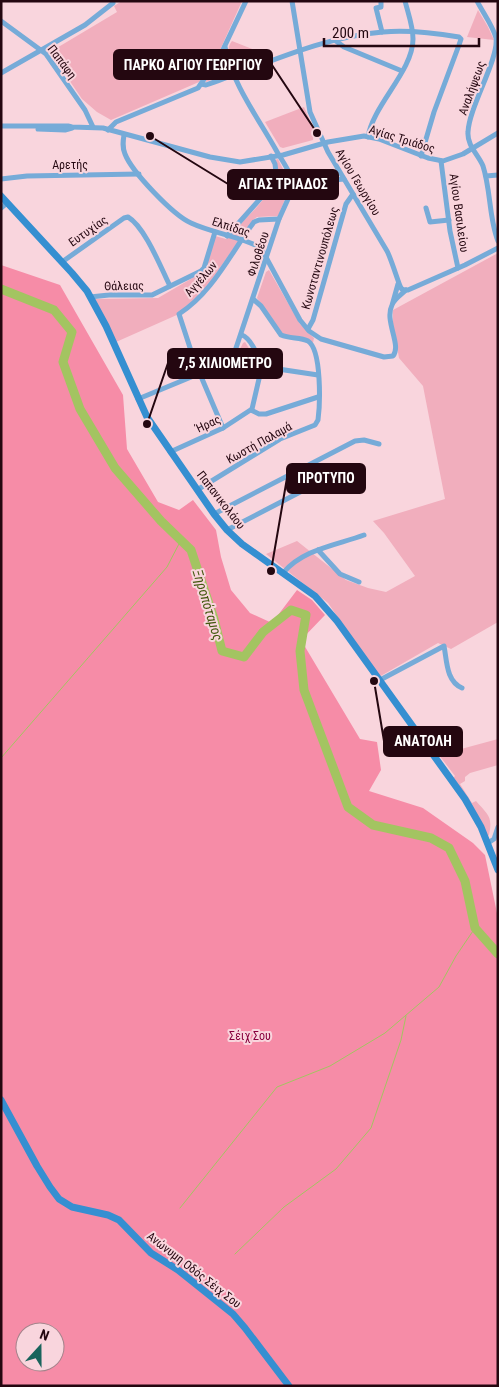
<svg xmlns="http://www.w3.org/2000/svg" width="499" height="1387" font-family="'Roboto Condensed',sans-serif">
	<rect width="100%" height="100%" fill="#f9d5dd"/>
	<g fill="#f1aebd">
		<polygon points="122,1 242,1 216,59 199,82 111,120 97,112 82,99 50,52 117,12 114,6"/>
		<polygon points="478,10 488,27 494,40 467,37"/>
		<path d="M232,41L257,51L256,56H268L269,58L235,72C231,62 224,51 232,41Z"/>
		<polygon points="223,54 229,73 206,82 206,81"/>
		<polygon points="304,107 314,130 313,140 283,148 280,147 265,122"/>
		<polygon points="278,159 291,185 278,216 257,217 253,220 206,288 179,314 116,342 94,299 158,298 201,273 215,236 226,239 256,208 278,182 279,177 275,160"/>
		<polygon points="498,253 498,622 451,649 438,643 379,677 328,603 266,554 297,541 346,580 368,588 386,592 415,576 384,533 373,521 445,499 423,386 399,358 393,324 393,310"/>
		<polygon points="269,270 300,324 314,338 313,343 307,339 283,334 257,298 266,272"/>
		<polygon points="245,342 255,358 253,362 239,361 237,355 243,343"/>
		<path d="M498,739V765L470,773L465,777V781L460,784L472,803L476,801C488,815 493,816 489,835L488,836L452,779L455,776L439,755Z"/>
	</g>
	<path fill="#f68ca7" fill-rule="evenodd" d="M1,265L60,285L123,395L127,449L158,502L179,510L193,500L216,530L221,557L231,590L250,613L272,623L297,590L312,600L325,615L301,640L360,739L377,742L381,770L369,791L423,808L473,843L485,855L498,918V1386H1ZM25,1332H55V1362H25Z"/>
	<g fill="none" stroke-linecap="round" stroke-linejoin="round">
		<g stroke="#a3c461" stroke-width="1">
			<polyline points="1,758 167,567 181,540"/>
			<polyline points="180,1208 277,1087 330,1066 385,1033 439,987 456,956 475,928"/>
			<polyline points="235,1254 284,1207 336,1169 371,1128 401,1040 406,1016"/>
		</g>
		<polyline stroke="#a3c461" stroke-width="9" points="1,289 54,310 72,332 63,362 80,409 115,468 161,521 191,550 214,619 222,651 244,657 263,632 291,610 306,615 300,651 304,690 348,807 373,825 431,838 449,848 465,881 475,928 498,954"/>
		<g stroke="#76abd8" stroke-width="5">
			<path d="M292,1L310,112L328,152L387,251C391,258 399,285 401,288C403,291 405,290 408,290L465,265L498,248"/>
			<polyline points="381,1 381,7 376,8 382,32"/>
			<path d="M477,1C483,13 493,26 496,38C499,59 469,107 468,132C467,146 478,154 483,166C491,191 489,219 498,241"/>
			<polyline points="1,21 46,54 85,110 93,127"/>
			<polyline points="336,41 344,47 402,71"/>
			<polyline points="1,73 85,25 113,3"/>
			<path d="M201,84L206,85C264,65 320,37 383,32C407,30 435,33 459,37L461,39L459,45L434,112L421,156"/>
			<polyline points="1,126 68,126 72,127 103,128 210,157 240,162 283,155 328,142 364,136 379,139 428,158 443,161 463,154 498,133"/>
			<polyline points="38,129 65,130 72,128"/>
			<polyline points="108,130 116,122 198,88 220,56 246,1"/>
			<path d="M124,135C123,141 122,147 125,154C132,172 173,215 191,223C212,233 243,237 261,248L300,320L309,331L321,339L384,357L393,356C402,345 384,321 392,305C394,299 402,294 406,290"/>
			<path d="M368,137C373,105 413,71 413,39C413,26 408,13 405,1"/>
			<polyline points="441,161 450,231 458,268"/>
			<polyline points="486,176 498,175"/>
			<polyline points="1,179 27,176 139,174"/>
			<polyline points="293,184 344,179"/>
			<polyline points="1,208 7,203"/>
			<polyline points="426,208 430,222 449,220"/>
			<polyline points="227,236 277,180 275,164 271,156"/>
			<path d="M62,262L124,218L128,217C145,227 161,268 170,286"/>
			<polyline points="90,297 109,295 152,295 201,271 204,268 215,232"/>
			<polyline points="393,302 398,284"/>
			<polyline points="308,329 313,320 346,204 353,194"/>
			<polyline points="230,360 238,363 318,375"/>
			<path d="M138,399L225,363L233,357L279,219L293,188C294,176 282,161 276,150C258,118 232,83 225,47"/>
			<polyline points="251,410 259,414 266,414 318,397"/>
			<path d="M223,428L194,360L179,314C213,292 230,254 254,222L259,220L279,219"/>
			<path d="M170,452L223,428L252,409L262,366C258,357 252,339 242,335"/>
			<path d="M197,490L280,439L315,425L318,420C320,405 322,350 308,341C300,337 290,339 281,335L261,306L253,299"/>
			<polyline points="214,514 355,441 364,440 379,444"/>
			<polyline points="227,530 333,475"/>
			<polyline points="318,550 340,574 359,582"/>
			<path d="M283,573C303,549 337,545 364,535"/>
			<path d="M380,680L444,646C447,661 446,681 462,688"/>
			<polyline points="488,843 494,839 498,827"/>
		</g>
		<g stroke="#358fd1" stroke-width="7">
			<polyline points="1,196 72,273 87,291 106,326 147,417 214,514 227,530 242,544 315,596 337,621 465,799 481,827 498,870"/>
			<polyline points="1,1100 37,1166 50,1187 59,1199 72,1207 108,1215 119,1220 151,1253 178,1270 233,1314 245,1328 289,1386"/>
		</g>
	</g>
	<g text-anchor="middle" stroke-width="4" stroke-linejoin="round" paint-order="stroke">
		<g font-size="12" fill="#240710" stroke="#f9d5dd">
			<text transform="translate(62 62) rotate(53)" y="4">Παπάφη</text>
			<text transform="translate(472 88) rotate(-70)" y="4">Αναλήψεως</text>
			<text transform="translate(402 139) rotate(17)" y="4">Αγίας Τριάδος</text>
			<text x="70" y="169">Αρετής</text>
			<text transform="translate(358 182) rotate(59)" y="4">Αγίου Γεωργίου</text>
			<text transform="translate(459 213) rotate(82)" y="4">Αγίου Βασιλείου</text>
			<text transform="translate(231 227) rotate(18)" y="4">Ελπίδας</text>
			<text transform="translate(88 231) rotate(-35)" y="4">Ευτυχίας</text>
			<text transform="translate(258 254) rotate(-72)" y="4">Φιλοθέου</text>
			<text transform="translate(320 258) rotate(-74)" y="4">Κωνσταντινουπόλεως</text>
			<text transform="translate(201 279) rotate(-49)" y="4">Αγγέλων</text>
			<text transform="translate(124 286) rotate(-1)" y="4">Θάλειας</text>
			<text transform="translate(208 424) rotate(-25)" y="4">Ήρας</text>
			<text transform="translate(259 443) rotate(-29)" y="4">Κωστή Παλαμά</text>
			<text transform="translate(221 500) rotate(52)" y="4">Παπανικολάου</text>
			<text transform="translate(194 1270) rotate(38)" y="4">Ανώνυμη Οδός Σέιχ Σου</text>
		</g>
		<g font-size="12" fill="#87003d" stroke="#f9d5dd">
			<text x="250" y="1040">Σέιχ Σου</text>
		</g>
		<g font-size="14" font-style="italic" fill="#445911" stroke="#f9d5dd">
			<text transform="translate(208 605) rotate(73)" y="5">Ξηροπόταμος</text>
		</g>
	</g>
	<path fill="none" stroke="#240710" stroke-width="2" d="M317 133L272 65M150 136L228 184M147 424L168 363M271 571L287 478M374 681L384 741"/>
	<g fill="#240710" stroke="#f9d5dd" stroke-width="2">
		<circle cx="317" cy="133" r="5"/>
		<circle cx="150" cy="136" r="5"/>
		<circle cx="147" cy="424" r="5"/>
		<circle cx="271" cy="571" r="5"/>
		<circle cx="374" cy="681" r="5"/>
	</g>
	<g fill="#240710" stroke="#240710" stroke-width="2">
		<rect x="114" y="50" width="158" height="29" rx="5"/>
		<rect x="228" y="170" width="110" height="29" rx="5"/>
		<rect x="168" y="349" width="114" height="29" rx="5"/>
		<rect x="287" y="464" width="78" height="29" rx="5"/>
		<rect x="384" y="727" width="78" height="29" rx="5"/>
	</g>
	<g font-size="14" text-anchor="middle" font-weight="bold" fill="#fff">
		<text x="193" y="70">ΠΑΡΚΟ ΑΓΙΟΥ ΓΕΩΡΓΙΟΥ</text>
		<text x="283" y="189">ΑΓΙΑΣ ΤΡΙΑΔΟΣ</text>
		<text x="225" y="368">7,5 ΧΙΛΙΟΜΕΤΡΟ</text>
		<text x="326" y="483">ΠΡΟΤΥΠΟ</text>
		<text x="423" y="746">ΑΝΑΤΟΛΗ</text>
	</g>
	<rect width="499" height="1387" fill="none" stroke="#240710" stroke-width="5"/>
	<g transform="translate(40 1347) rotate(21)"><circle r="24" fill="#f9d5dd" stroke="#a4838b"/>
	<path d="M0-4L9 19L0 12L-9 19Z" fill="#19645c"/>
	<text y="-8" font-size="14" font-weight="bold" text-anchor="middle" fill="#240710">N</text>
	</g>
	<path d="M324 38v8h155v-8" fill="none" stroke="#240710" stroke-width="2.5"/>
	<text x="332" y="38" font-size="15" fill="#240710" stroke="#f9d5dd" stroke-width="4" paint-order="stroke">200 m</text>
</svg>
